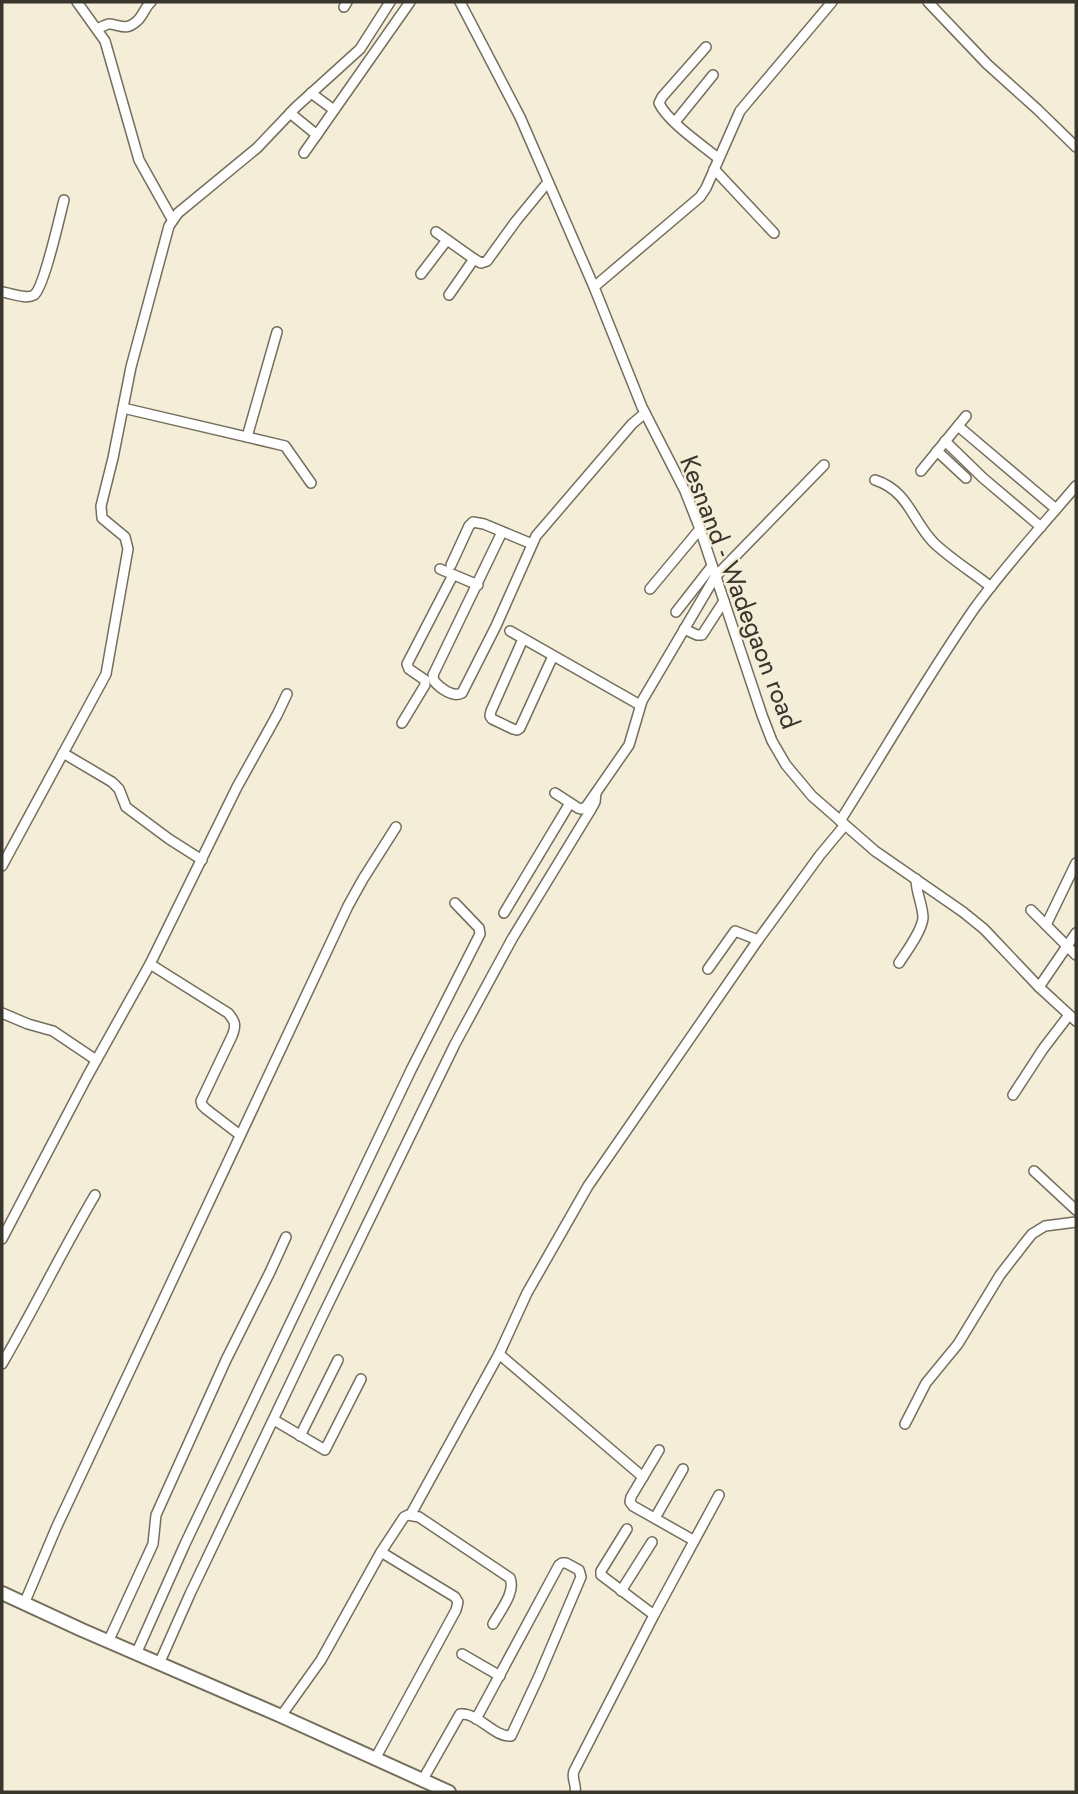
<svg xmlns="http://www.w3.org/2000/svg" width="1078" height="1794" font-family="Jost,sans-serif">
	<rect width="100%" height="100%" fill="#f4edd8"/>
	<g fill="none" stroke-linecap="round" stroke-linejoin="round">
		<g stroke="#746e5c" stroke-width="12">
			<g id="street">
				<polyline points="77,2 105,41 139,160 172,219"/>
				<polyline points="460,2 520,117 594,287 642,407 685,491 700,529 762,715 772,741 786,765 812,796 875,851 963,912 984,929 1039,987 1076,1021"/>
				<polyline points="928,2 987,64 1037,109 1076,147"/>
				<polyline points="344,7 347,2"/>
				<path d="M98,29C99,28 107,24 109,24C119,24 125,32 137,21C143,16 145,7 151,2"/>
				<path d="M706,47L662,97L659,103C667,121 702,145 718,158"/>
				<polyline points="311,93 334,110"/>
				<polyline points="290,113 317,135"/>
				<polyline points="675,122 713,75"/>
				<polyline points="304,153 410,2"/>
				<polyline points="714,169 774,233"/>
				<polyline points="436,232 474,259 481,263 487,261 516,221 548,182"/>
				<polyline points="421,274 447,240"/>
				<polyline points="594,287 700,197 706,188 740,111 832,2"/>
				<path d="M2,292C11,293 26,300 34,295C44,288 60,215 64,200"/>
				<polyline points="449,295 474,259"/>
				<polyline points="123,408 285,446 311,483"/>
				<polyline points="958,426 1056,509"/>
				<polyline points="247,437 277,332"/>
				<polyline points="945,441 983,478 1041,527"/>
				<polyline points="937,451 966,478"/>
				<polyline points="921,471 966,416"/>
				<path d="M875,480C909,491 912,521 934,543C951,559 972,572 991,587"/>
				<path d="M502,532L433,675L434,681C440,688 453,698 462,693L496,626L536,536L632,424L645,413"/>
				<polyline points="451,565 469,526 473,522 484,524 532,544"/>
				<polyline points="440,569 478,585"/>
				<polyline points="650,589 700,529"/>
				<polyline points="676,612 712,566"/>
				<polyline points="684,629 697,635 702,635 724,601"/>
				<polyline points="510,631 640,705"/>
				<polyline points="523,639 491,711 490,716 492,719 513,729 517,730 520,728 553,656"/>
				<polyline points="402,723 425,685 425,680 409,669 407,664 453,575"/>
				<polyline points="63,753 112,782 119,789 126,807 169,839 202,860"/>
				<polyline points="555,793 578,808 581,809 586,807 629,745 642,701 715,577 824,465"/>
				<path d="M840,821C885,750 926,678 974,609C1005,566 1042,526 1076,486"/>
				<polyline points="2,866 106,674 128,549 125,537 102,518 101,506 113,458 131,367 169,226 178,213 257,148 296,107 360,49 390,2"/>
				<polyline points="1031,910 1076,955"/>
				<polyline points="504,913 570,803"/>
				<polyline points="1046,925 1076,863"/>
				<path d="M899,963C906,952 922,931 923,918C923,905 916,893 916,879"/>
				<path d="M150,964L228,1013C236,1022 236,1026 232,1036L201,1101L202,1105L206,1109L240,1135"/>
				<polyline points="708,969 735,931 758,940"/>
				<polyline points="1039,987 1076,933"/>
				<polyline points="2,1013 28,1024 53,1031 96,1060"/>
				<polyline points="1013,1095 1043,1049 1069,1015"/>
				<polyline points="1034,1171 1076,1210"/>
				<polyline points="2,1239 87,1077 150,964 237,787 277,715 287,694"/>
				<polyline points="499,1354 643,1477"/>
				<path d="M2,1364C34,1309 62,1251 95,1195"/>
				<polyline points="274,1420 325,1450 361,1379"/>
				<polyline points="905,1424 926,1383 958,1344 1000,1275 1024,1244 1032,1234 1045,1226 1076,1222"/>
				<polyline points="300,1436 338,1360"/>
				<polyline points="659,1450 631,1497 630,1502 633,1506 693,1540"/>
				<polyline points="411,1514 499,1354 527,1293 588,1186 758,940 820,855 845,825"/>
				<polyline points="655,1518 683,1469"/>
				<polyline points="627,1529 601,1571 601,1575 654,1615"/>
				<polyline points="621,1591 652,1542"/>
				<polyline points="24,1604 57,1526 348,906 363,879 396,827"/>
				<polyline points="108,1642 153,1544 156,1515 226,1360 270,1272 286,1237"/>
				<polyline points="136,1654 185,1544 411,1070 480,934 479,928 455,903"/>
				<polyline points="462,1654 500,1676"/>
				<polyline points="159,1664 190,1594 323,1315 455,1044 512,939 590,811 595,802 596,793"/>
				<path d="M281,1716L321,1660L381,1552L404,1517L408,1515L419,1517L510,1578C516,1592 500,1611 493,1624"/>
				<polyline points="375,1759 456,1610 458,1602 455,1597 381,1552"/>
				<path d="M422,1781L460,1714C478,1712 493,1737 511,1736L539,1676L581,1577L579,1570L566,1563H562L559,1565L476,1719"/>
				<path d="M575,1792C577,1785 571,1778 574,1771L654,1615L719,1495"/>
			</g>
		</g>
		<g stroke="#746e5c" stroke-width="16">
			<polyline id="secondary" points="2,1593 82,1630 281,1716 449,1792"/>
		</g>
		<use href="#street" stroke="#fff" stroke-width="9"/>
		<use href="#secondary" stroke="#fff" stroke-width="12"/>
	</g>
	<g text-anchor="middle" stroke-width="5" stroke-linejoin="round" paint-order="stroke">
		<g font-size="26" fill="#38352d" stroke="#f4edd8">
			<text transform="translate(740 592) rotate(69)" y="9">Kesnand - Wadegaon road</text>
		</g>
	</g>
	<rect width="1078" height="1794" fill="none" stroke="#38352d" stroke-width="7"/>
</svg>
